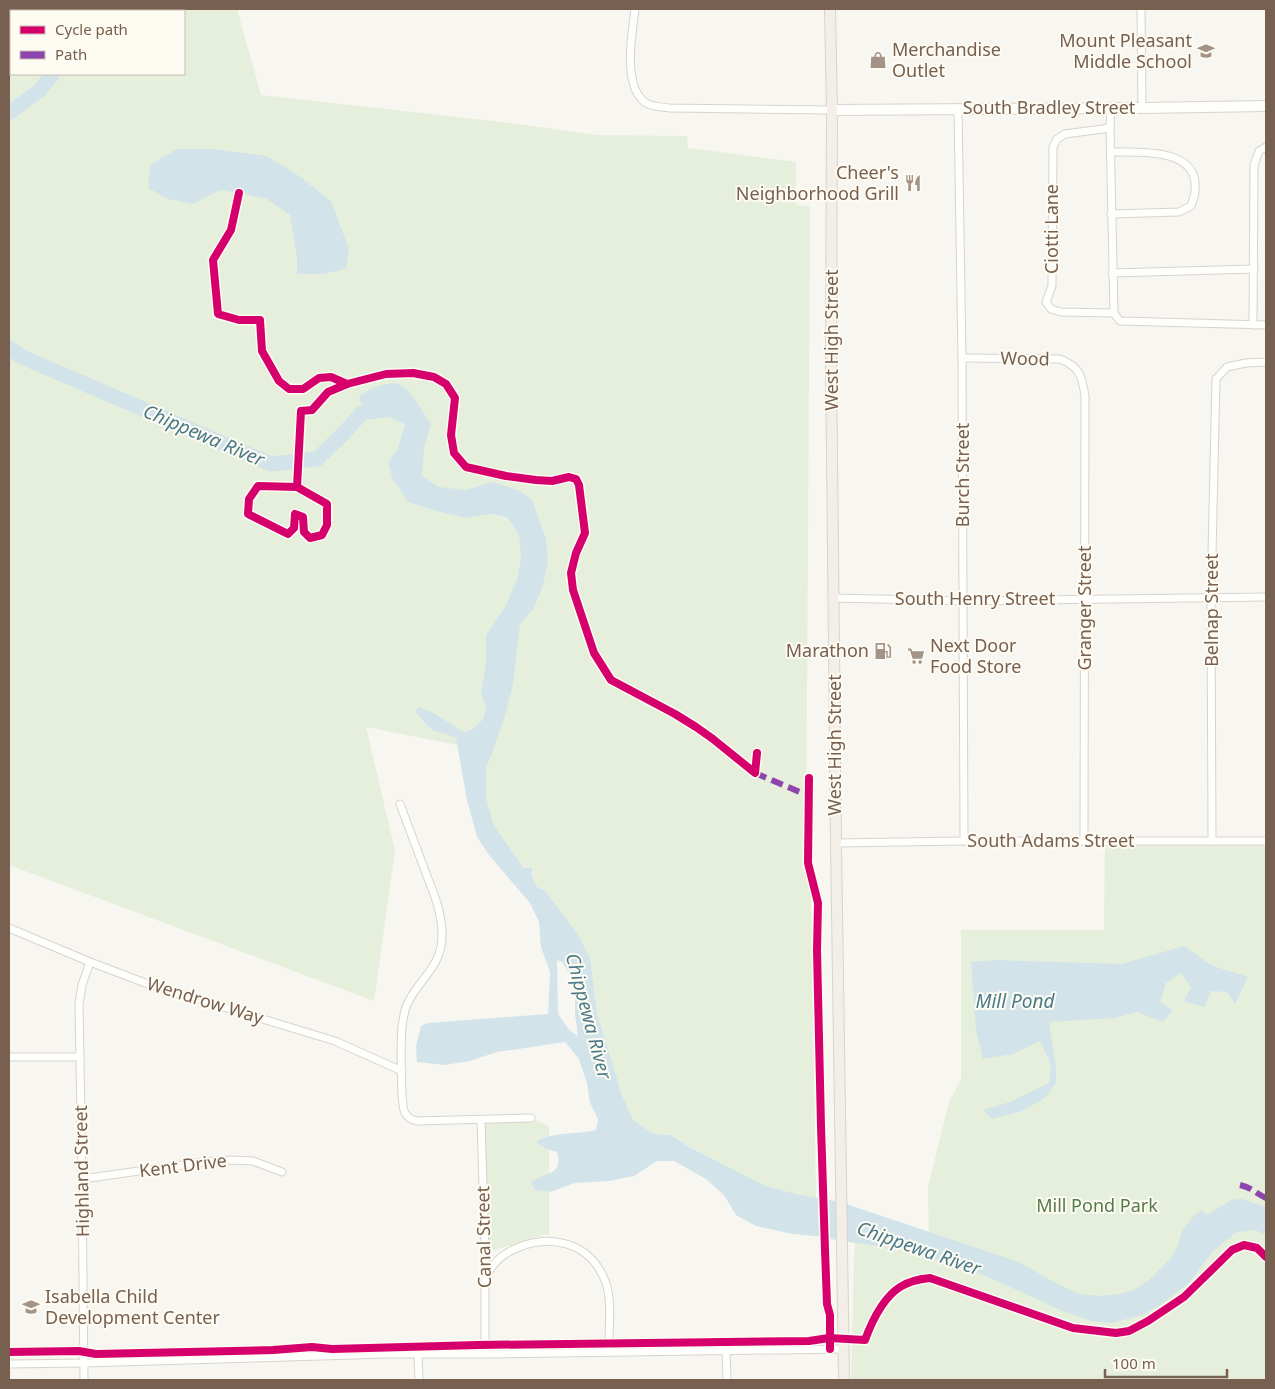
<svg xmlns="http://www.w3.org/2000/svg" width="1275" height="1389" font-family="'Noto Sans',sans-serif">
	<rect width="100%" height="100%" fill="#f8f6f0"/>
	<g fill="#e5efdb" fill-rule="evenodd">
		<path d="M9,9H237L261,95L518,124L597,135L687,136L688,148L796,162V205L810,206L806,863H802L811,888L816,1198L796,1194L766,1186L691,1148L671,1135L654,1134L633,1120L622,1095L597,1013L590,958L580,938L561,911L544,890L538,888L534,882L533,868H524L521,863H500L472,807V763L492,734L505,680L512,624L526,597L534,572L536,549L529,527L508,510L474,507L450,510L427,499L412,479L413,453L407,411L389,404L365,412L369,420L388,417L405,423L397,450L388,462L392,478L408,501L436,511L465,518L492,514L508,519L519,536L521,558L517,579L505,607L486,635V660L481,695L486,706L483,719L473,729L464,732L432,712L418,707L416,711L421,719L433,731L446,734L456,738L458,745L366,727L395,851L374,1001L9,865ZM11,11H184V74H11Z"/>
		<polygon points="1105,841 1266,841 1266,1380 851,1380 854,1260 856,1227 929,1250 928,1187 949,1102 961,1079 961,930 1104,930"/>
		<polygon points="531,1118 549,1126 549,1235 543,1235 485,1253 481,1120"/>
	</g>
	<g fill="#d2e4e9" fill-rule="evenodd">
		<polygon points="177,149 213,149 267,156 299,176 331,201 349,249 346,269 322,274 297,274 297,258 290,215 267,199 239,193 220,190 193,204 168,199 148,188 150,165"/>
		<path d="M397,383L409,391L431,424L424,448L422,476L439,487L466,490L492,482L518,490L532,500L546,539L548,561L543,585L534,608L520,624L513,684L504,720L486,769V798L494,826L524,868H533L532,873L534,882L538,888L544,890L561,911L580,938L590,958L597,1013L622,1095L633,1120L654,1134L671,1135L689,1147L766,1186L796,1194L840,1202L1019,1262L1052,1281L1079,1294L1100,1296L1119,1294L1136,1289L1148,1281L1171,1258L1178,1246L1182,1231L1193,1217L1202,1210L1207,1215L1231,1200L1242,1199L1266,1207V1235L1255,1230L1237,1232L1213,1251L1189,1283L1163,1303L1142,1315L1112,1323L1092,1321L1060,1310L1026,1294L983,1275L908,1250L841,1241L816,1236L792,1234L756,1226L736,1215L724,1195L706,1179L674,1161H657L634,1176L609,1181L575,1183L550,1192L535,1190L531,1183C544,1171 564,1177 557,1152L545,1148L536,1142C553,1131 576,1135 596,1130L598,1119L590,1103L587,1083L579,1059L565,1042L497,1052L470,1061L445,1065L417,1062L416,1046L421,1026L428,1023L548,1014L550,972L541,947L539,922L530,903L489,855L477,837L467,800L456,738L446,734L433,731L421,719L415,711L419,707L432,712L464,732L473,729L483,719L486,706L481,695L486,660V635L505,607L517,579L521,558L519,536L508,518L492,514L465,518L436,511L408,502L392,478L388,462L397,450L405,424L388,417L368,420L359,397C370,387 382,384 397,383ZM557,960L562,962L571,977L575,994V1014L578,1036L570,1031L558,1014Z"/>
		<polygon points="1184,946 1213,966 1248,977 1235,1004 1227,992 1211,991 1205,1007 1184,1001 1191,987 1181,973 1166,983 1160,1002 1173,1010 1163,1022 1137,1012 1115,1018 1049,1022 1056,1067 1056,1083 1045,1098 1022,1111 992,1119 983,1110 1010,1102 1049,1083 1051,1065 1040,1041 1013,1054 983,1059 976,1031 971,962 994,960 1122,964"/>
	</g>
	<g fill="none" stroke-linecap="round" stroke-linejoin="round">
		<g stroke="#d2e4e9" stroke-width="15">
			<polyline points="68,9 68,11"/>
			<polyline points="9,113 39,91 53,74"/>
			<polyline points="9,348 22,357 271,464 317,459 342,435 362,413 384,406"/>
		</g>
		<g stroke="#d8d3cd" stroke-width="9">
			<g id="street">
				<path d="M635,9C632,34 622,87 646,103C652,107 663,107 669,108L832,110"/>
				<polyline points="1141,9 1142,108"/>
				<polyline points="958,108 962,358 964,841"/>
				<polyline points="1111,108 1110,128 1114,313 1120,321 1266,325"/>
				<polyline points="1110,128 1065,134 1057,139 1053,147 1052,286 1046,302 1051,309 1061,312 1114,313"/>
				<path d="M1111,152C1138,152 1200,147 1195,191C1195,196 1192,201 1191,206L1179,212L1111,214"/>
				<polyline points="1112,273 1254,269"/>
				<polyline points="1253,325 1254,165 1259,151 1266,147"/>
				<path d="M962,358L1060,359C1080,367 1082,376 1085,396L1084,841"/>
				<polyline points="834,598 963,601 1266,597"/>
				<path d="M400,804C408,826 417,849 425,871C433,891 442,912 442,934C443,968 417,979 406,1007C404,1013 403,1020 402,1026C401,1039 400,1104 405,1113C408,1118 412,1120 417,1121L531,1118"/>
				<polyline points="1212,841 1211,598 1216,379 1227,367 1246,363 1266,362"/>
				<polyline points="836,843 964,841 1266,841"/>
				<polyline points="9,928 90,962 148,984 335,1041 402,1071"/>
				<polyline points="9,1057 80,1057"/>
				<polyline points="481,1120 485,1253 485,1354"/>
				<polyline points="82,1179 196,1163 230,1160 253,1161 282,1172"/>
				<path d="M486,1279C491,1263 502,1254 517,1248C550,1234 587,1242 603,1276C614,1297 608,1329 609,1352"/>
				<polyline points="726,1350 727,1380"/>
				<polyline points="418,1354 419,1380"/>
				<polyline points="9,1364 84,1363 387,1354 485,1354 844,1349"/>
				<polyline points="84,1380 82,1179 79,1004 82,985 90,962"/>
			</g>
		</g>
		<g stroke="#d8d3cd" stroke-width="12">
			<polyline id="secondary" points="832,110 1142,108 1266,106"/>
		</g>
		<g stroke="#d9d3cc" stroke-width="12">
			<polyline id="primary" points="830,9 832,110 831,357 836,843 844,1380"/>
		</g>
		<use href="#street" stroke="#fefefd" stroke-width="7"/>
		<use href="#secondary" stroke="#fefefd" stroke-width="10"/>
		<use href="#primary" stroke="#f3efe8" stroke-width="10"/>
		<g stroke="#8e44ad" stroke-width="6" stroke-dasharray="12 6" stroke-linecap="butt">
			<polyline points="755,773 809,796"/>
			<path d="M1240,1185C1253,1188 1255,1193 1266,1198"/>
		</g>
		<g stroke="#fefbf3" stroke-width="11">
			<g id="cycleway">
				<polyline points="239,193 231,230 213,260 218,314 239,320 260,320 262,351 279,381 289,389 303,389 319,378 331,377 347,384"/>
				<polygon points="258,486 297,487 327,504 327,525 322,535 310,538 304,532 303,517 295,514 294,528 288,534 248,514 249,499"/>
				<polyline points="297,487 301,411 312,410 328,392 347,384 386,374 413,373 434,377 446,384 455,398 451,435 454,453 466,467 506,476 536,480 552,481 569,477 576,479 579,485 585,533 576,553 571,573 573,590 594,653 611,680 675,714 696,727 713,739 755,773 757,753"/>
				<polyline points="809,778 808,863 818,903 817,950 821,1126 825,1250 827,1304 830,1315 830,1349"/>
				<path d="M9,1352L79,1351L96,1354L273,1350L312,1347L332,1349L478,1345L809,1341L829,1338L865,1340C872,1321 883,1298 900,1287C909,1281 920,1279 930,1278L1073,1328L1116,1333L1129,1331L1148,1321L1184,1297L1232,1250L1244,1245L1257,1248L1266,1257"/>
			</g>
		</g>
		<use href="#cycleway" stroke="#d6006c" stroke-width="8"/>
	</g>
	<defs>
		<g id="school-bare" transform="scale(1.35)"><path d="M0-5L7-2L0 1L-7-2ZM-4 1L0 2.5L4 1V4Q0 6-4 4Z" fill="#a49487" stroke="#fefbf3" stroke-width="2.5" paint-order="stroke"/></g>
		<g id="shop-bare" transform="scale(1.35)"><path d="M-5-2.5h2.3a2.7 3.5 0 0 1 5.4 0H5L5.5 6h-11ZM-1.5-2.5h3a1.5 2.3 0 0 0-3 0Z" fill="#a49487" stroke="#fefbf3" stroke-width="2.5" paint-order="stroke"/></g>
		<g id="restaurant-bare" transform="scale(1.35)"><path d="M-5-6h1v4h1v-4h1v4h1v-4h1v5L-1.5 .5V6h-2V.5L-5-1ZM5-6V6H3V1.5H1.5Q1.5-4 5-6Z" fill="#a49487" stroke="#fefbf3" stroke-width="2.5" paint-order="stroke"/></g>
		<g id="fuel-bare" transform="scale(1.35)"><path d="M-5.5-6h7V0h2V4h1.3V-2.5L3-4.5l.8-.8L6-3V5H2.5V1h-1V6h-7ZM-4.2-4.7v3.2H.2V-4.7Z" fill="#a49487" stroke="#fefbf3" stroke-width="2.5" paint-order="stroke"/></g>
		<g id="supermarket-bare" transform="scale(1.35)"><path d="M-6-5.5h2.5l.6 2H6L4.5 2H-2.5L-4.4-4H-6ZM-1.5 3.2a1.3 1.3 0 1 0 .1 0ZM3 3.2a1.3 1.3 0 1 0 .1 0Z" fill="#a49487" stroke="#fefbf3" stroke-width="2.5" paint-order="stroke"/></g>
	</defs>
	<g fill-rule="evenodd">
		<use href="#school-bare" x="1206" y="51"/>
		<use href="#shop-bare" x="878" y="60"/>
		<use href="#restaurant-bare" x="913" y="183"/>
		<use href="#fuel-bare" x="883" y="651"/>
		<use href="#supermarket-bare" x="916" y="656"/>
		<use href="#school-bare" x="31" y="1307"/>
	</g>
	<g text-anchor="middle" stroke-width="4" stroke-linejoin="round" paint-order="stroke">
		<g font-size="18" fill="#77604f" stroke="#fefbf3" text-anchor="end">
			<text x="1192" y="47">Mount Pleasant<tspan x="1192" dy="21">Middle School</tspan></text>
			<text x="892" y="56" text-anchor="start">Merchandise<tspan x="892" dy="21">Outlet</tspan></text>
			<text x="899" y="179">Cheer's<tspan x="899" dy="21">Neighborhood Grill</tspan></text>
			<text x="930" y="652" text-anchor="start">Next Door<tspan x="930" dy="21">Food Store</tspan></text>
			<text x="869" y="657">Marathon</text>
			<text x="45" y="1303" text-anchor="start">Isabella Child<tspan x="45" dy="21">Development Center</tspan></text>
		</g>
		<g font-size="18" fill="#77604f" stroke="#fefbf3">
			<text x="1049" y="114">South Bradley Street</text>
			<text transform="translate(1052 229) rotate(-90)" y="6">Ciotti Lane</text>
			<text transform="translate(832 340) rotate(-90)" y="6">West High Street</text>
			<text transform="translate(1025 359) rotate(1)" y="6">Wood</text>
			<text transform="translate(963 475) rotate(-90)" y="6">Burch Street</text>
			<text x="975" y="605">South Henry Street</text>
			<text transform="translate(1085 608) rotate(-90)" y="6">Granger Street</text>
			<text transform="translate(1212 610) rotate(-90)" y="6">Belnap Street</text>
			<text transform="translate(835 745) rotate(-90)" y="6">West High Street</text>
			<text x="1051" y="847">South Adams Street</text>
			<text transform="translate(205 1001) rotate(17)" y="6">Wendrow Way</text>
			<text transform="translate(183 1166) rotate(-7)" y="6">Kent Drive</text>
			<text transform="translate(82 1171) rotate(-91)" y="6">Highland Street</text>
			<text transform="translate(484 1237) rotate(-91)" y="6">Canal Street</text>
		</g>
		<g font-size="18" fill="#537c47" stroke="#fefbf3">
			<text x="1097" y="1212">Mill Pond Park</text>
		</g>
		<g font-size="19" font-style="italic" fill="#497a89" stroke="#fefbf3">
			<text transform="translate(204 435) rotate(23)" y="7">Chippewa River</text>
			<text x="1015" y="1008">Mill Pond</text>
			<text transform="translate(589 1016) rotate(75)" y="7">Chippewa River</text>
			<text transform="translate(919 1248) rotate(19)" y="7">Chippewa River</text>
		</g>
	</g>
	<rect width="1275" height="1389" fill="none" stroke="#77604f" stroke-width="20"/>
	<rect x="10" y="10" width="175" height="65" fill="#fefbf3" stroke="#c8bdb1"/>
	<rect x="20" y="26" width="25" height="8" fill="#d6006c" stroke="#c8bdb1"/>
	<text x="55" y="35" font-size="15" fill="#77604f">Cycle path</text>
	<rect x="20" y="51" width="25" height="8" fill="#8e44ad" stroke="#c8bdb1"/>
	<text x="55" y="60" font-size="15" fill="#77604f">Path</text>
	<path d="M1105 1369v8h122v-8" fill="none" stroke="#77604f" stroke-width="2.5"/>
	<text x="1112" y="1369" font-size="15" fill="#77604f" stroke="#fefbf3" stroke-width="4" paint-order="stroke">100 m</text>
</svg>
